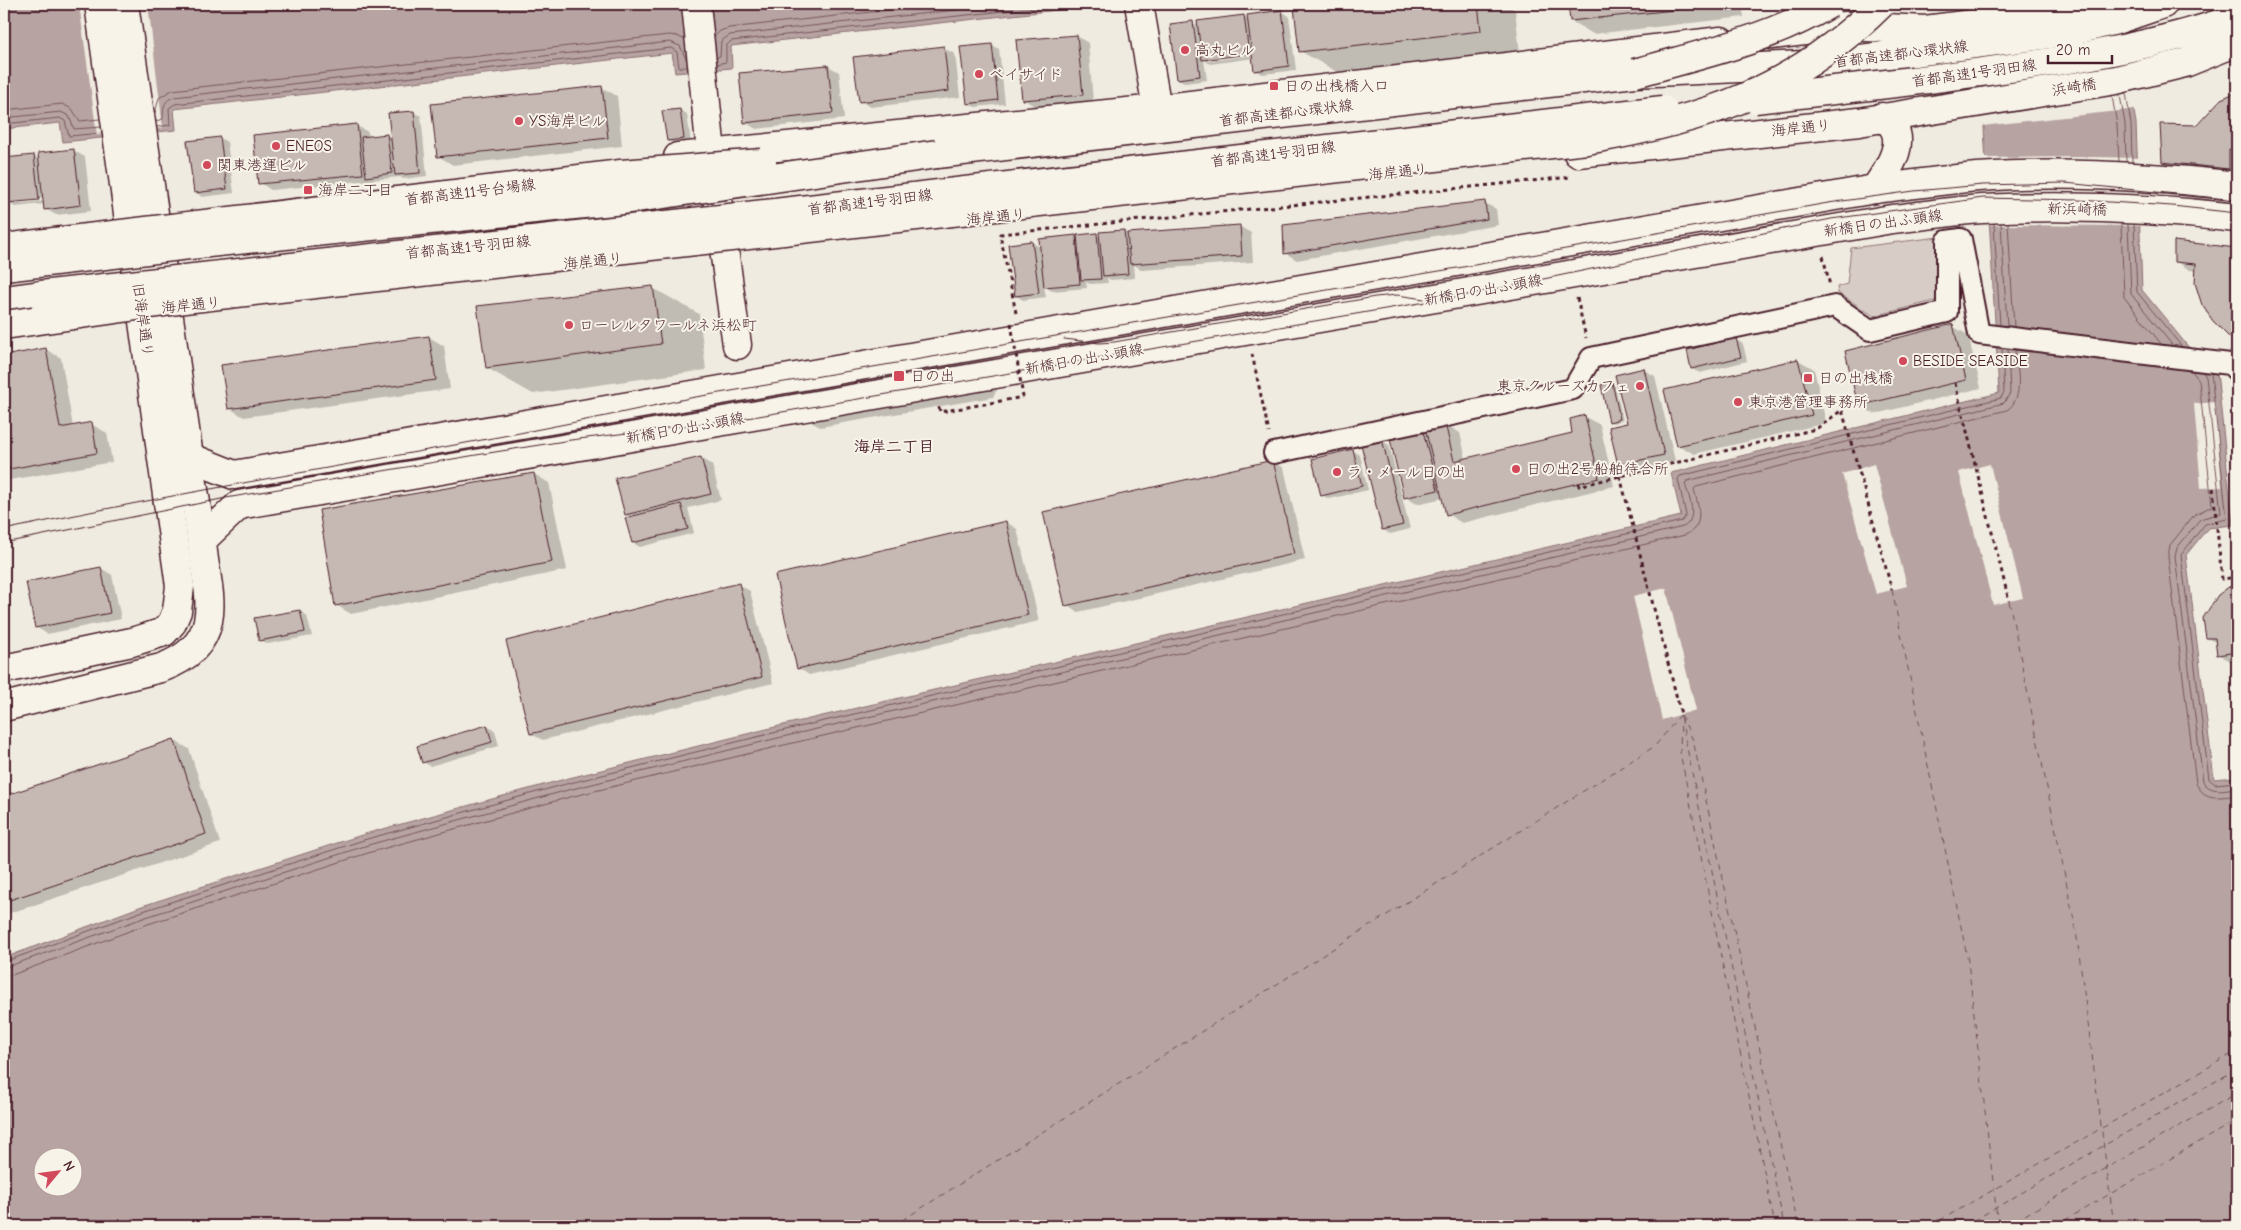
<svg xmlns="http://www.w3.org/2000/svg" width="2241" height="1230" font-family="'Comic Neue','Klee One',sans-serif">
	<rect width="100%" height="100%" fill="#f0ebe0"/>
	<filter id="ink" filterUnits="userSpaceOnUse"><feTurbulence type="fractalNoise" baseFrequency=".02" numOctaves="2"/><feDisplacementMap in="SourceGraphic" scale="10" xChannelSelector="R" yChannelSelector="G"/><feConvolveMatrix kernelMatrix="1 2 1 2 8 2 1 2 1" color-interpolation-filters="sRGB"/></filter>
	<g filter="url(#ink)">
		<polygon fill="#d8cdc6" stroke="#917678" points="1939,237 1942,299 1874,316 1838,293 1837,287 1847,284 1851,248"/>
		<g fill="#b7a4a2" stroke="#8b6f72" fill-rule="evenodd">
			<polygon points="4,4 1112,4 731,46 732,68 675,73 672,53 174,109 176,130 63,142 60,123 4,129"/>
			<path d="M1977,4H2115L2136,123L2142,290L2190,349L2202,352L2217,372L2233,525L2208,528L2186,555L2214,779L2237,777V1226H4V958L142,906L365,834L565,779L775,727L1681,516L1671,473L1999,393ZM42,1158H72V1188H42Z"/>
		</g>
		<g fill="#f0ebe0">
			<polygon points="79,4 148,4 163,128 97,135"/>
			<polygon points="1117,4 1162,4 1166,19 1133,22 1118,21"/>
			<polygon points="1974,4 2117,4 2136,109 1982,126"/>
			<polygon points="2094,157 2140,158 2142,226 1989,225 1984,158"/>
			<polygon points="2215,402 2222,487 2201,488 2194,404"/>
			<polygon points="1874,464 1907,586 1876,594 1842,474"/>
			<polygon points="1990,464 2023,598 1993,605 1959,472"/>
			<polygon points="1666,588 1696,710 1662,720 1633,596"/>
		</g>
		<g fill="#0003" fill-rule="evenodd">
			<polygon points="1335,4 1504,4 1515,10 1520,53 1339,73 1300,51 1296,8"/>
			<polygon points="1558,4 1742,4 1744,17 1593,34 1571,21 1570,11"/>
			<path d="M1282,11L1289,16L1296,70L1263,74L1255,70L1254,58L1210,64L1204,60L1207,80L1186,83L1178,79L1192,23L1199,26L1244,16L1248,19ZM1255,52V55L1208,61V58Z"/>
			<polygon points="1077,36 1088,43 1093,101 1034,106 1023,99"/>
			<polygon points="991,45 999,49 1005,104 975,107 968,103"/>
			<polygon points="943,48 955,54 960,97 871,107 860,101"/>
			<polygon points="828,66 839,72 844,119 756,129 745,122"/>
			<polygon points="601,87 617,96 622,146 453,165 438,156"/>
			<polygon points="2237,94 2237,176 2178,171 2163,162 2222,100"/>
			<polygon points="680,110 687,114 691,143 675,145 668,141"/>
			<polygon points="413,112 421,116 427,176 403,179 400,177 271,190 260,183 357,126 368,132 369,137 387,135 392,138"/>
			<polygon points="220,138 227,142 234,193 202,197 195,192"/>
			<path d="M74,151L85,157L91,211L56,215L45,209L44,204L15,207L7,202L4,159L34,156L40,159ZM45,198V201L12,204V201Z"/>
			<polygon points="1484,203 1496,209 1498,225 1297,260 1285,253"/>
			<polygon points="1239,226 1251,233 1253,262 1142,270 1134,265 1135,278 1111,280 1107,278 1108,283 1090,284 1086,282 1087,288 1052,291 1044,286 1046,297 1023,300 1016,296 1032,242 1041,248 1076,237 1079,238 1096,235 1100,237 1123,231 1129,234"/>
			<polygon points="2175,242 2237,249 2237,339 2229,335 2197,271 2190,270 2175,261"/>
			<polygon points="653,288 699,314 706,370 533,394 487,368"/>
			<polygon points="1952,326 1968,335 1981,388 1875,414 1859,406"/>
			<polygon points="429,337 444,346 450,389 244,417 229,408"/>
			<polygon points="1736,340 1743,344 1747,361 1700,373 1692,369"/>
			<polygon points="985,348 997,361 1001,371 998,388 993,397 820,427 804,418 790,402 789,385"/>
			<polygon points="45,349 61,358 73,427 91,424 107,433 112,462 4,481 4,357"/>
			<polygon points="1798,360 1814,369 1826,423 1694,454 1678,445 1666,391"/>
			<polygon points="1644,370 1655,376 1675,461 1631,471 1620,464"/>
			<polygon points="1612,384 1615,386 1623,420 1613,423 1610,421"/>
			<polygon points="1585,417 1600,425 1614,486 1462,523 1447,514 1443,498 1417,504 1405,497 1423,432 1428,435 1445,424 1460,433 1466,459 1574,433"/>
			<polygon points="1382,441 1389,445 1410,529 1390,534 1383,530"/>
			<polygon points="1352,450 1360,455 1368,490 1329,499 1322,495"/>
			<polygon points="701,458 712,465 721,500 688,508 694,533 640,547 633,543 631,517 626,515"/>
			<polygon points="1272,461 1284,468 1305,560 1078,612 1066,605"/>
			<polygon points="534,474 549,483 567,570 351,614 336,605"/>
			<polygon points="1006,522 1017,529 1039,621 809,675 798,668"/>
			<polygon points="101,568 112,575 121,619 47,634 36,627"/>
			<polygon points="2237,584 2237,662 2233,663 2218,654 2217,643 2207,638 2230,587"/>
			<polygon points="739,585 750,591 773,683 543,740 531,734"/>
			<polygon points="300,611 307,616 312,636 267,644 260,640"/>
			<polygon points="487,726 495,731 499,746 430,766 423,762"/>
			<polygon points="174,740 189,749 220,843 4,915 4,797"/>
		</g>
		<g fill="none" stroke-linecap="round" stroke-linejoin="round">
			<g stroke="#76545b" stroke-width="1">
				<polyline points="714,37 720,31 729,28 943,4"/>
				<polyline points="716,58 720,56 721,41 730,35 1011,4"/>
				<polyline points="717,64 726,62 726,46 731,41 1067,4"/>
				<polyline points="2126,93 2131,124 2132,162"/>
				<polyline points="2120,95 2125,124 2126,161"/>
				<polyline points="2112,96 2117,125 2119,161"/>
				<polyline points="4,110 62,104 72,109 80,121 100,119"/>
				<polyline points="155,113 159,98 172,90 669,35 677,36 685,40"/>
				<polyline points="4,118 61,112 69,116 74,129 101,127"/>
				<path d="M156,121L163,119C164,109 162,101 174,97L670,42L680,46L687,61"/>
				<polyline points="4,124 60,118 65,121 69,136 102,133"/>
				<polyline points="157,127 170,125 169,108 175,104 671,48 677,52 679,67 687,67"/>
				<polyline points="2001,223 2007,326"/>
				<polyline points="2008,223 2014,327"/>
				<polyline points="1994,224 2000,325"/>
				<polyline points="2121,224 2124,297 2162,345"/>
				<polyline points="2128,224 2131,294 2173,346"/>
				<polyline points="2134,224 2137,292 2182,347"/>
				<path d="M2192,371L2199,380L2212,506L2194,515L2170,545L2168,557L2196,783C2204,802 2221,797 2237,795"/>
				<path d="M2203,372L2206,377L2221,513L2200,519L2177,548L2175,556L2203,781C2210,794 2225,789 2237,788"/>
				<polyline points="2211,373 2227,519 2205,524 2181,555 2209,779 2215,784 2237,782"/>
				<polyline points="4,962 143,911 367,839 566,784 777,732 1682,521 1686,515 1678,479 1680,476 2001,398 2004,392 2002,348"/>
				<path d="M4,968L146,917L368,845L568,790L778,738L1683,527C1699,519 1689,497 1685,484L1687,481L2004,403L2010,393L2008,349"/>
				<path d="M4,976L12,975L148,924L371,852L570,797L780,746L1685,535C1706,526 1698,506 1694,489L1696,487L2007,410C2025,398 2017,368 2015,350"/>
			</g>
			<g stroke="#704e55" stroke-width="1" stroke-dasharray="6 5" stroke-linecap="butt">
				<polyline points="1892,590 1968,961 1998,1226"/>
				<polyline points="2009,601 2076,930 2114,1226"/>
				<polyline points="1681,715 1693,740 1798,1226"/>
				<polyline points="1681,715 1680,752 1775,1226"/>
				<polyline points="1681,718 1784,1226"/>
				<polyline points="893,1226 1655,746 1681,714"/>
				<polyline points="1930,1226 2237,1051"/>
				<polyline points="1964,1226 2237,1069"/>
				<polyline points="2006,1226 2237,1093"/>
				<polyline points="2055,1226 2237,1120"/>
			</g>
		</g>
		<g fill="#c6b8b3" stroke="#4a1f2b">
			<polygon points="1324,4 1478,4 1481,31 1299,52 1294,7"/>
			<polygon points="1568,4 1722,4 1722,5 1570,21"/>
			<polygon points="1282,10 1289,66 1254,71 1247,15"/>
			<polygon points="1244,15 1249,54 1202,60 1197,21"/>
			<polygon points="1193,21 1200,76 1177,79 1170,24"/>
			<polygon points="1077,35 1083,95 1022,100 1016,40"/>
			<polygon points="992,44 998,100 967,104 960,47"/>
			<polygon points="944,46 949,91 859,102 853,57"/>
			<polygon points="828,65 833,113 744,123 739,73"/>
			<polygon points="602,86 608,138 437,157 431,104"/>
			<polygon points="2237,92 2237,150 2229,149 2229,169 2162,162 2160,124 2197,125 2221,99"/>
			<polygon points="680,109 684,139 667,141 662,111"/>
			<polygon points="414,111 420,173 395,175 388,113"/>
			<polygon points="357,124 363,174 258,184 253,135"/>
			<polygon points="387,134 392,173 366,177 361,137"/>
			<polygon points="220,137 227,189 194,193 187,141"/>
			<polygon points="74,149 81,205 44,210 38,153"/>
			<polygon points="34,155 39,200 6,203 4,158"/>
			<polygon points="1485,201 1487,219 1284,254 1283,225"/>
			<polygon points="1240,225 1242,256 1130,264 1127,233"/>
			<polygon points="1124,230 1128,274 1103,276 1099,232"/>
			<polygon points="1097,233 1101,279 1081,280 1077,235"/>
			<polygon points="1076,235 1080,284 1044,287 1039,239"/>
			<polygon points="1032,241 1039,293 1015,296 1008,244"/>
			<polygon points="2174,241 2237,248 2237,341 2228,336 2213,321 2202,305 2195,283 2196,264 2174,262"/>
			<polygon points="653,286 661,344 486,368 477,306"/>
			<polygon points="1953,324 1966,380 1858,406 1845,351"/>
			<polygon points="429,336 436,380 228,409 221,365"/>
			<polygon points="1736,338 1741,357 1691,369 1687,350"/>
			<polygon points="46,348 60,428 92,422 97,453 4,470 4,356"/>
			<polygon points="1798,359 1812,415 1677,446 1664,390"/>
			<polygon points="1644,368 1664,455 1618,465 1609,427 1627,423 1615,375"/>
			<polygon points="1612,382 1620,419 1609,422 1601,385"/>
			<polygon points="1585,415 1599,478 1446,515 1425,428 1445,423 1454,461 1572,433 1570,419"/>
			<polygon points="1423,431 1438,490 1404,498 1390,439"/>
			<polygon points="1382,439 1403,525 1382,530 1361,444"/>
			<polygon points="1353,449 1362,486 1321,496 1312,459"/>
			<polygon points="701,457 711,494 625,515 615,478"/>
			<polygon points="1273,460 1294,554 1065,606 1043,512"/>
			<polygon points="534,473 552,562 335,606 319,510"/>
			<polygon points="681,504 688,529 632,543 625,518"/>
			<polygon points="1006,521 1028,615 797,669 775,575"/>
			<polygon points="101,567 110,613 35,628 26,582"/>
			<polygon points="739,583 762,677 530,734 506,641"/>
			<polygon points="2237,583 2237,652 2217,655 2215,638 2206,638 2203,618 2218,595 2230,586"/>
			<polygon points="300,610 305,632 259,641 254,618"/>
			<polygon points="487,725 492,742 422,763 417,746"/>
			<polygon points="174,739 206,834 4,902 4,796"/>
		</g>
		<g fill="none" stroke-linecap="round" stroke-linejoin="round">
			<g stroke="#4a1f2b" stroke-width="24">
				<polyline id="street" points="1274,453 1573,389 1591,358 1835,306 1870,330 1947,312 1947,241 1961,239 1979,334 2230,364 2237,371"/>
			</g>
			<g stroke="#4a1f2b" stroke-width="31">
				<g id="secondary">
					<polyline points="696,4 711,153 737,345"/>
					<polyline points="1139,4 1157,109"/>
					<path d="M1875,189C1889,169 1913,134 1882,117"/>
					<path d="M189,457L234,475L1875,189C1909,185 1943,180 1978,177C2064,171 2151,176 2237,186"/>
					<path d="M202,540L239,505L250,503L1892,219C1922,216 1952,211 1983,209C2067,205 2153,208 2237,218"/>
					<polyline points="4,669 132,642 164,632 172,623 177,611 180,586 168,502"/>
					<path d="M4,707L161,668C183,660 203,646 208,621C212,602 207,579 204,560C200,526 194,491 189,457"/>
				</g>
			</g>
			<g stroke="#4a1f2b" stroke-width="31">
				<g id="primary">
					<polyline points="1771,35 1846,26 1925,30 2035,16 2087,4"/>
					<polyline points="1578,153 1859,122 2116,80 2185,63 2237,42"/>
					<polyline points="678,157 1157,109 1721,41"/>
				</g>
			</g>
			<g stroke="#4a1f2b" stroke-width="31">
				<g id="highway">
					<polyline points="99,4 168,502"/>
					<polyline points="124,4 189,457"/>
					<path d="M1913,81C2022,67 2132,54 2237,18"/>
					<polyline points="937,154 1635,73 1823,64 2073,31 2113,21 2163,4"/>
					<polyline points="4,300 41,295"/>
				</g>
			</g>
			<g stroke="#4a1f2b" stroke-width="3" stroke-dasharray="4 4" stroke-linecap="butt">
				<polyline points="1823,256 1830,286"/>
				<polyline points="1577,298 1586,338"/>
				<polyline points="1016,313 1000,234 1571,177"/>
				<polyline points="1252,354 1269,433"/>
				<polyline points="1955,383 2009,601"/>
				<polyline points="939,407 940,412 1023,397"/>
				<polyline points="1620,476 1681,714"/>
				<polyline points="1579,483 1579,486 1816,429 1842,410 1892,590"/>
				<polyline points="2213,488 2222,579 2237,577"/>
			</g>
			<use href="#street" stroke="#f7f3e8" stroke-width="20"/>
			<use href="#secondary" stroke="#f7f3e8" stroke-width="28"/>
			<use href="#primary" stroke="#f7f3e8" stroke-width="28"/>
			<use href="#highway" stroke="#f7f3e8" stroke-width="28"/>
			<g stroke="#4a1f2b" stroke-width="1">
				<polyline points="1064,339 1099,343 1114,342 1375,297 1397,295 1424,299"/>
				<path d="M4,530C232,480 463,449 690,398L1463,267L1828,203L1914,191L1983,185L2065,183L2237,200"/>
				<polyline points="4,543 226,498 476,455 571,440 747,418 1467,295 1831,219 1983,198 2078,200 2172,206 2237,213"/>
			</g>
			<g stroke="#4a1f2b" stroke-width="31" stroke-linecap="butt">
				<g id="highway-bridge">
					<path d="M1635,73C1702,54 1769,40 1829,4"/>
					<polyline points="1755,99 1913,81"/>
					<polyline points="4,248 621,174 762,163"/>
					<polyline points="4,267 189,245 623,200 937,154"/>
					<polyline points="41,295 792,211 1663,110"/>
					<path d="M4,325L193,298L1587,140C1705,120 1793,91 1881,4"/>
				</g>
			</g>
			<polyline stroke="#4a1f2b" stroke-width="3" stroke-dasharray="4 4" stroke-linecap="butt" points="1011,323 1023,397"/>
			<use href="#highway-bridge" stroke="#f7f3e8" stroke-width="28"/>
		</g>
	</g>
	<g fill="#d1495b" stroke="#f7f3e8" stroke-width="2">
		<circle cx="1185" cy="50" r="5"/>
		<circle cx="979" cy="74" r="5"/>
		<rect x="1269" y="81" width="10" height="10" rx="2.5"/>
		<circle cx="519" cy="121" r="5"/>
		<circle cx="276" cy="146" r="5"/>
		<circle cx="207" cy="165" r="5"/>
		<rect x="303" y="185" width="10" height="10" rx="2.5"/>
		<circle cx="569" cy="325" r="5"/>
		<circle cx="1903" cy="361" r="5"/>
		<rect x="893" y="370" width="12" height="12" rx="2.5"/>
		<rect x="1803" y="373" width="10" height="10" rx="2.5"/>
		<circle cx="1640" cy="386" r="5"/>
		<circle cx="1738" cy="402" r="5"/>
		<circle cx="1516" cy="469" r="5"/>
		<circle cx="1337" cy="472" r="5"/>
	</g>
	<g text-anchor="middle" stroke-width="4" stroke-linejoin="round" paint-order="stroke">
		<g font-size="15" fill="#4a1f2b" stroke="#f7f3e8" text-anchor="start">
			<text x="1195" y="55">高丸ビル</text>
			<text x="989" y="79">ベイサイド</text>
			<text x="1284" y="91">日の出桟橋入口</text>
			<text x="529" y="126">YS海岸ビル</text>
			<text x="286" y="151">ENEOS</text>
			<text x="217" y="170">関東港運ビル</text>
			<text x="318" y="195">海岸二丁目</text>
			<text x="579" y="330">ローレルタワールネ浜松町</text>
			<text x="1913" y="366">BESIDE SEASIDE</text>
			<text x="910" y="381">日の出</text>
			<text x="1818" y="383">日の出桟橋</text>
			<text x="1630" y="391" text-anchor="end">東京クルーズカフェ</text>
			<text x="1748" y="407">東京港管理事務所</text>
			<text x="1526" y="474">日の出2号船舶待合所</text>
			<text x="1347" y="477">ラ・メール日の出</text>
		</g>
		<g font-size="15" fill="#4a1f2b" stroke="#f7f3e8">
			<text transform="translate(1901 54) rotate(-7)" y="5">首都高速都心環状線</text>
			<text transform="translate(1974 73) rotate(-8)" y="5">首都高速1号羽田線</text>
			<text transform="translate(2074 87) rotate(-9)" y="5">浜崎橋</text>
			<text transform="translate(1286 113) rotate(-7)" y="5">首都高速都心環状線</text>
			<text transform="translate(1801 128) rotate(-6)" y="5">海岸通り</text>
			<text transform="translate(1273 154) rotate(-7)" y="5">首都高速1号羽田線</text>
			<text transform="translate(1398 172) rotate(-6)" y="5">海岸通り</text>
			<text transform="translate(470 192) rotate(-7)" y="5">首都高速11号台場線</text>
			<text transform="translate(870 202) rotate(-7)" y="5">首都高速1号羽田線</text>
			<text transform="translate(2077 209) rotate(1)" y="5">新浜崎橋</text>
			<text transform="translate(996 217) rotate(-6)" y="5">海岸通り</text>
			<text transform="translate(1883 223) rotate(-8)" y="5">新橋日の出ふ頭線</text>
			<text transform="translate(468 247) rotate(-6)" y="5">首都高速1号羽田線</text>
			<text transform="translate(593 261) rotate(-6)" y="5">海岸通り</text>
			<text transform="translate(1483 290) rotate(-10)" y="5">新橋日の出ふ頭線</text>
			<text transform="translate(191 305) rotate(-6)" y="5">海岸通り</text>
			<text transform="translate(143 320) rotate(82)" y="5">旧海岸通り</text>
			<text transform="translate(1084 359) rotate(-10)" y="5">新橋日の出ふ頭線</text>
			<text transform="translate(685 428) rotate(-10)" y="5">新橋日の出ふ頭線</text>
		</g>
		<g font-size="16" font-weight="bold" fill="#4a1f2b" stroke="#f7f3e8">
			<text x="894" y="452">海岸二丁目</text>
		</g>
	</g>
	<rect width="2241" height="1230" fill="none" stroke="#f7f3e8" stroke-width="20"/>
	<rect x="10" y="10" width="2221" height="1210" fill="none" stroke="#4a1f2b" stroke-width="2" filter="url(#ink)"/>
	<g transform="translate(58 1172) rotate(61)"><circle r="24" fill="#f7f3e8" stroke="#b29e9c"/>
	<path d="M0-4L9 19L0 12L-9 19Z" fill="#d1495b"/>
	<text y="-8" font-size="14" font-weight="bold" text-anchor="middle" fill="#4a1f2b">N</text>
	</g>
	<path d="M2048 55v8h64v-8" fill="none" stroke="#4a1f2b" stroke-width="2.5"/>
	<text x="2056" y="55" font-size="15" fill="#4a1f2b" stroke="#f7f3e8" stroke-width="4" paint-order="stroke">20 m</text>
</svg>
